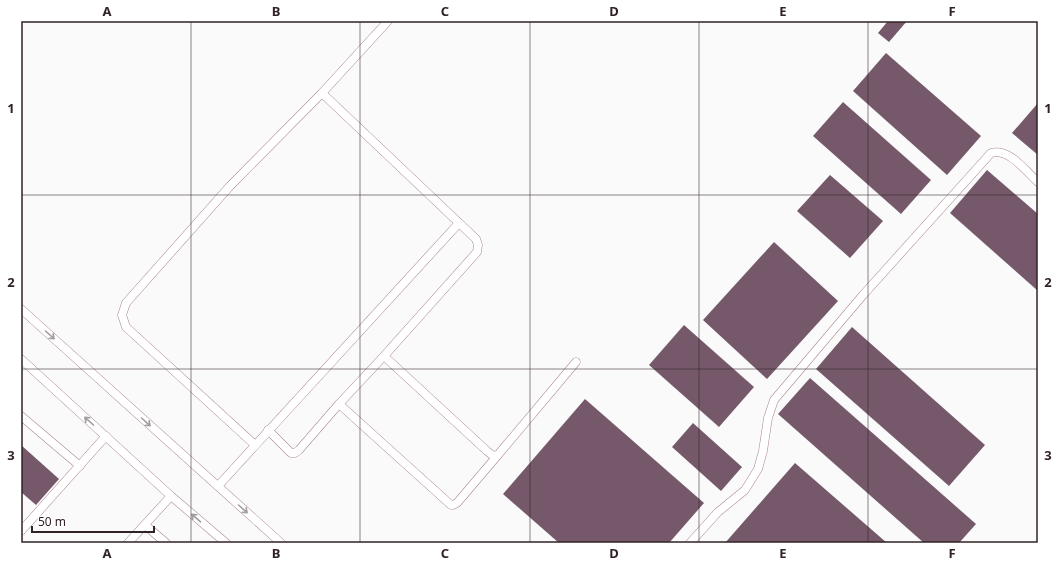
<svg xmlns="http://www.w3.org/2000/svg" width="1059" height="564" font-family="'Noto Sans',sans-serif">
	<rect width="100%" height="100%" fill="#fafafa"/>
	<g fill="#75596b">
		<polygon points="888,21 907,21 889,42 878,33"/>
		<polygon points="886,53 981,136 947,175 853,91"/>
		<polygon points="843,102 931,180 901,214 813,136"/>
		<polygon points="1038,103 1038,155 1012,133"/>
		<polygon points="987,170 1038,214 1038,291 950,213"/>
		<polygon points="830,175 883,221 850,258 797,211"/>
		<polygon points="774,242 838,301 767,379 703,320"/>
		<polygon points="684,325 754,387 719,427 649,365"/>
		<polygon points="852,327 985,445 949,486 816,369"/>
		<polygon points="810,378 976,524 959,543 924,543 778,414"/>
		<polygon points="585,399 704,503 669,543 559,543 503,494"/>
		<polygon points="693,423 742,467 721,491 672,447"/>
		<polygon points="21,445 59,479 36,505 21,492"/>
		<polygon points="795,463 887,543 725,543"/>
	</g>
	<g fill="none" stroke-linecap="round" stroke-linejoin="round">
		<g stroke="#aa868d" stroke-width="9">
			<g id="lane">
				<polyline points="21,309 281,543"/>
				<polyline points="384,356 487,451 492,455 497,456 576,362"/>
				<polyline points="21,359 171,496 226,543"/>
				<polyline points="339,404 451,505 453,505 457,503 497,456"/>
				<polyline points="21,416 80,466"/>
				<polyline points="268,430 291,453 295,453 299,450 339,404 384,356 477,252 478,245 476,239 322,93"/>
				<polyline points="255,445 126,327 122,315 126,303 230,186 322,93 388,21"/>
				<polyline points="218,486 459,223"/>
				<polyline points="145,525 166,543"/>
				<polyline points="21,531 106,436"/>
				<polyline points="128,543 171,496"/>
				<path d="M690,543L718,512L745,490L758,469L763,451L768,418L774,400L863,295L991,153C1010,148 1025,171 1038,182"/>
			</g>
		</g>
		<use href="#lane" stroke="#fff" stroke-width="8"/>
	</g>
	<defs><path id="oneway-shaft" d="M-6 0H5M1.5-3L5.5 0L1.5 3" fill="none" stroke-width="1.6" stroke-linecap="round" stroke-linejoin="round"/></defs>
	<g stroke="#a29c9d">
		<use href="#oneway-shaft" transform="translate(50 335) rotate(42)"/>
		<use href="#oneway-shaft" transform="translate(89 421) rotate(-138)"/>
		<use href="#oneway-shaft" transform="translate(146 422) rotate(42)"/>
		<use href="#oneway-shaft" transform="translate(243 509) rotate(42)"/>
		<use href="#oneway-shaft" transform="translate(196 518) rotate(-139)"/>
	</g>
	<path fill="none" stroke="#312225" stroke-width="1" stroke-opacity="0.55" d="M191,21V543M360,21V543M530,21V543M699,21V543M868,21V543M21,195H1038M21,369H1038"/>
	<rect width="1059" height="564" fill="none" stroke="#ffffff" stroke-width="44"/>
	<path d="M32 526v6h122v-6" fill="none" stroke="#312225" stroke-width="2"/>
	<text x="38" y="526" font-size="12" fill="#312225" stroke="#ffffff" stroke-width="3" paint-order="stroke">50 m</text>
	<rect x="22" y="22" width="1015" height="520" fill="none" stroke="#312225" stroke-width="1.5"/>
	<g font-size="13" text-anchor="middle" font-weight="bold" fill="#312225">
		<text x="107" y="16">A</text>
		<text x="276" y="16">B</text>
		<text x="445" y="16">C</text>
		<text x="614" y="16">D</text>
		<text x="783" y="16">E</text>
		<text x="952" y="16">F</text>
		<text x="11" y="113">1</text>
		<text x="1048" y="113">1</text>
		<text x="11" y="287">2</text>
		<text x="1048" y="287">2</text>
		<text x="11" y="460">3</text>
		<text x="1048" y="460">3</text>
		<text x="107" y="558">A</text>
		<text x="276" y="558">B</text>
		<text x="445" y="558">C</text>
		<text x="614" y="558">D</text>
		<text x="783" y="558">E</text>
		<text x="952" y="558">F</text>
	</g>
</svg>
